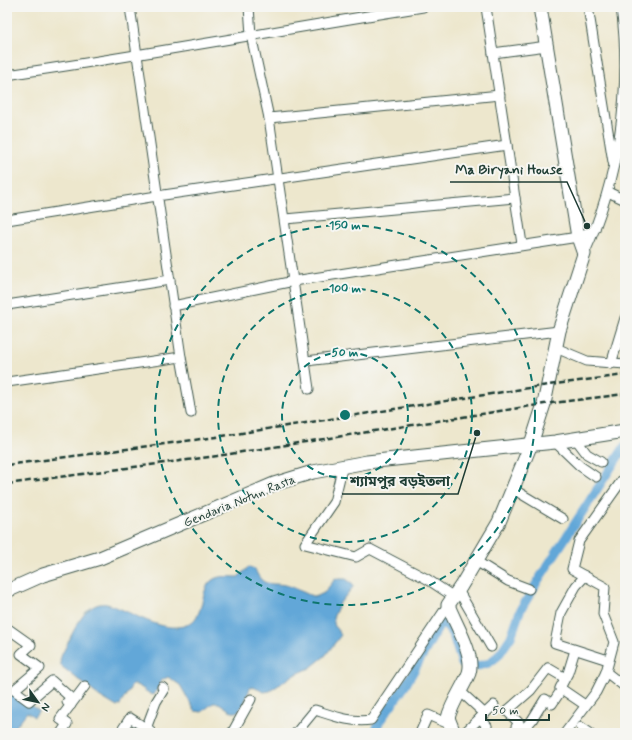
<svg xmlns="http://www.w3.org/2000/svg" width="632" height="740" font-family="Mynerve,'Noto Sans Bengali',sans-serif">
	<rect width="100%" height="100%" fill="#f6f6f2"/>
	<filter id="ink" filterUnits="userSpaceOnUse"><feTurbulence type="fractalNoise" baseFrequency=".025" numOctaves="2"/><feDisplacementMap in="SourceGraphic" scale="8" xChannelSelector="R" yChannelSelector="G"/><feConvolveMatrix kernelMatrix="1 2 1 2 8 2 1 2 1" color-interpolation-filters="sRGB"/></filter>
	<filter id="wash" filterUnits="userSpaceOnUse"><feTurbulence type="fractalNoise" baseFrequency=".012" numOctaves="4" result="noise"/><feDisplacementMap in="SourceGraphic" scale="16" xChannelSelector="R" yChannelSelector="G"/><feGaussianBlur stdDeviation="0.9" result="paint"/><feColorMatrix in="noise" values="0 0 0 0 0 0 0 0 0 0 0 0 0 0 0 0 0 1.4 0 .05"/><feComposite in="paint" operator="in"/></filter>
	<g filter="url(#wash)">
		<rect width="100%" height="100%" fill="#ede7cd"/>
		<g fill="#62a7d8" stroke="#407286">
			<path d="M249,567L255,569C263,590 273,581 289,586C298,589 306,594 315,597L324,593L335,579H346L353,584V587L339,604L333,618L335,627L341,635L325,656L310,668L292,676L270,691L264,692L253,687L250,688L243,706L237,712H232L219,703H213L202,712L195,711L180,685L168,677L162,680L154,695C146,694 140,683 132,685L120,705L117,707L99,696L61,666L60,660L62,654C72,637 83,600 107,604C128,610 156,629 177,627C210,625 196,588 214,579C221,575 229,577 238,577Z"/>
			<polygon points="7,687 39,711 34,717 27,712 16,726 24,733 7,733"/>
		</g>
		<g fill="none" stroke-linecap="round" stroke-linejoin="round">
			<polyline stroke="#62a7d8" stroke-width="9" points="375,733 379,722 405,686 441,623 444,623 453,635 462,664 478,666 489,663 498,656 511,637 520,611 539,579 625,446"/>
		</g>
	</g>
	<g filter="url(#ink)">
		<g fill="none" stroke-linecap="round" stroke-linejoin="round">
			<g stroke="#3e564b" stroke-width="11">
				<g id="minor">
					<polyline points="130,7 181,357 191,413"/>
					<polyline points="249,7 251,35 269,118 309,389"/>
					<polyline points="486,7 522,244"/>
					<polyline points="588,7 613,162"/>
					<polyline points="493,53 547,46"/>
					<path d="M7,75C146,55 284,29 423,7"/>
					<polyline points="269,118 500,95"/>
					<polyline points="608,192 625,200"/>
					<polyline points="285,219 515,198"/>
					<polyline points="7,220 157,196 507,145"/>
					<path d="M584,254C619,179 632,90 621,7"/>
					<polyline points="7,305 170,280"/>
					<polyline points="173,306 294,281 578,237 595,229"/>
					<polyline points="556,348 587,361 625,364"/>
					<polyline points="306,361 559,331"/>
					<polyline points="611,364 625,318"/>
					<polyline points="7,382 181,357"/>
					<polyline points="575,438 587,454 601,462"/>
					<polyline points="555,442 580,466 596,477"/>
					<polyline points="343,465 334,502 305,544 356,557 370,549 427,579 454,597"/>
					<polyline points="513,489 563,519"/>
					<polyline points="476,561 508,581 529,589"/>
					<polyline points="585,576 576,586 561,613 555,643 608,660"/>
					<polyline points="458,590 491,647"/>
					<polyline points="7,628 31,645 21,654 40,668 14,690 29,701 52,681 71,698 67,702 71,705"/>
					<polyline points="575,650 568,673 560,688 585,705"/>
					<polyline points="606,672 614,642 603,614 605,587 572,569 579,541 625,476"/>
					<polyline points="460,691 485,714"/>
					<polyline points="480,718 487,726 482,733"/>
					<polyline points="581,727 590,733"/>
					<polyline points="61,733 67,724 60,719 85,686"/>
					<polyline points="120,733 130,718 149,730"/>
					<polyline points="151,733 147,726 156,702 164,689 162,687"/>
					<polyline points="232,733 251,699"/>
					<path d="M296,733L315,710C334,716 351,723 371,720L448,605"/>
					<polyline points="420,733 428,715 449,724"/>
					<polyline points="464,733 494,705"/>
					<polyline points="520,733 532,720 545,699 552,704 562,689"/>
					<polyline points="521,733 516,727 519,723 507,711 531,690 548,668 565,678"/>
					<polyline points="565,733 596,692 606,672 625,687"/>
				</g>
			</g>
			<g stroke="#3e564b" stroke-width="15">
				<g id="secondary">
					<polyline points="7,591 43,575 100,558 274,484 313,472 367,462 555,442 625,431"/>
					<path d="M454,733L448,718C452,702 463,688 469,673C475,654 454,622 448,605L461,586L499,522L531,444L544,404L559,331L584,254L578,237L540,7"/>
				</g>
			</g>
			<use href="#minor" stroke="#fff" stroke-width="9"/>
			<use href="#secondary" stroke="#fff" stroke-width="13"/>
			<g stroke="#1f3d34" stroke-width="2.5" stroke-dasharray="6 3" stroke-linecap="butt">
				<polyline points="7,465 216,437 548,385 625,375"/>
				<polyline points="7,484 217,456 544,404 625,394"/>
			</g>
		</g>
	</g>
	<g fill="none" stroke="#0f766e" stroke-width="2" stroke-dasharray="7 5">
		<circle cx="345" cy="415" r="63"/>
		<circle cx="345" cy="415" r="127"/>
		<circle cx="345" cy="415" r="190"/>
	</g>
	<g text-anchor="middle" stroke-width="4" stroke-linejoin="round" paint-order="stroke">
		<g font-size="13" fill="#1f3d34" stroke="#f6f6f2">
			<text transform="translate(239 500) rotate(-22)" y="5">Gendaria Notun Rasta</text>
		</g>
	</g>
	<circle cx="345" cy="415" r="6" fill="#0f766e" stroke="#f6f6f2" stroke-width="2"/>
	<g font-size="12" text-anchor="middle" font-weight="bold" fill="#0f766e" stroke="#f6f6f2" stroke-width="4" stroke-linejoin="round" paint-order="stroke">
		<text x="345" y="229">150 m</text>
		<text x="345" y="292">100 m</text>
		<text x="345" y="356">50 m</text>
	</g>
	<path fill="none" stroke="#1f3d34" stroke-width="1.5" d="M587 226L567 182H450M477 433L458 494H342"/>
	<g fill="#1f3d34" stroke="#f6f6f2" stroke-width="1.5">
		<circle cx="587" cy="226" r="4"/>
		<circle cx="477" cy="433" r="4"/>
	</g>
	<g font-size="14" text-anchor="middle" font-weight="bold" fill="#1f3d34" stroke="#f6f6f2" stroke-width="4" stroke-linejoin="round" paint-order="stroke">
		<text x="509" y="174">Ma Biryani House</text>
		<text x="400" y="486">শ্যামপুর বড়ইতলা</text>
	</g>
	<rect width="632" height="740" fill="none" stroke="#f6f6f2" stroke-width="24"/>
	<g transform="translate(38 702) rotate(123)" stroke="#f6f6f2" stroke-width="3" paint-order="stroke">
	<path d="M0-3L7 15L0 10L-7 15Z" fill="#1f3d34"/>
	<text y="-6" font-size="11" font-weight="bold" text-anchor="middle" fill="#1f3d34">N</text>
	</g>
	<path d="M486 714v6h63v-6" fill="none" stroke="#1f3d34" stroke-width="2"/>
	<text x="492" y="714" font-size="12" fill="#1f3d34" stroke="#f6f6f2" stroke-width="3" paint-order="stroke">50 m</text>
</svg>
